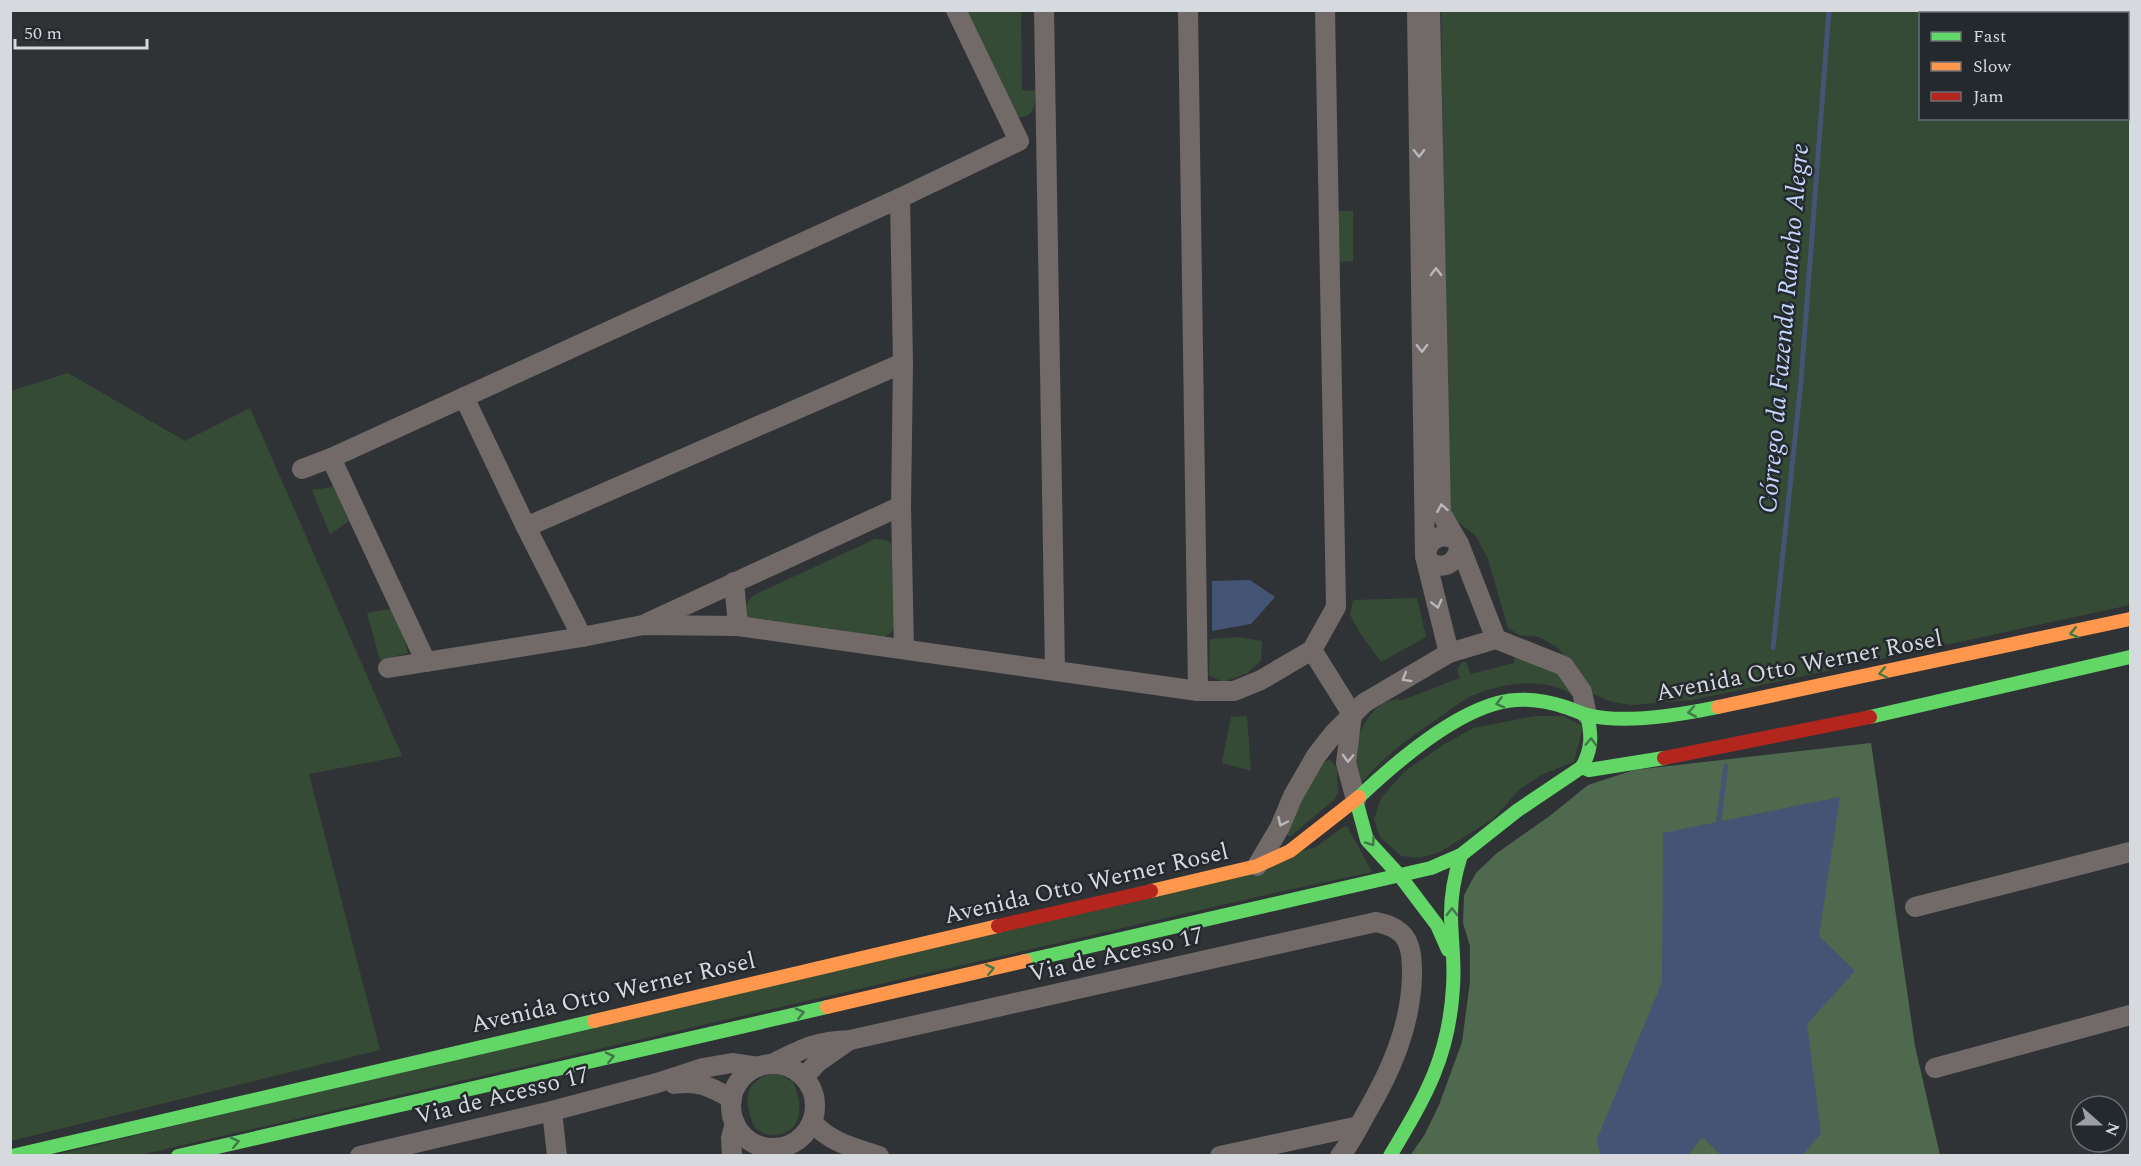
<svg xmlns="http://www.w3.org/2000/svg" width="2141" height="1166" font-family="Spectral,serif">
	<rect width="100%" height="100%" fill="#303336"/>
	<g fill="#354b35">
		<path d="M963,11H1021L1022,90L1036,91C1035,105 1034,119 1016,117Z"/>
		<polygon points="1441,11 2017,11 2017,14 1920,14 1920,118 2128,118 2128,33 2130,33 2130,605 1693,700 1631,705 1609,701 1593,694 1581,675 1558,648 1539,637 1519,635 1508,628 1488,559 1476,536 1454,519 1448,506"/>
		<polygon points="1338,211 1353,211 1353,261 1338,262"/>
		<polygon points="68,373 185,441 250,408 402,756 309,774 380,1050 11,1141 11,391"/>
		<polygon points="333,487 349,521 330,534 312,490"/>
		<path d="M875,539L887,540L895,549V629L884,638L748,619C744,609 746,602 754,595Z"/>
		<polygon points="1417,598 1426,637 1381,662 1360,633 1350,615 1353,600"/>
		<polygon points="395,608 408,653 380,660 367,613"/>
		<polygon points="1238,637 1262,641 1261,660 1248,673 1223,682 1209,675 1210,639"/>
		<path d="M1515,654L1559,667L1572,695C1546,676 1503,683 1474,695C1463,699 1453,708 1443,715C1412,736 1387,753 1362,782C1341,759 1368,693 1403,700L1460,678L1457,669L1462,662H1466L1471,674L1514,663Z"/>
		<polygon points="1247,716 1251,771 1222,763 1231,717"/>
		<polygon points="1535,716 1563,716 1583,726 1574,762 1541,775 1520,789 1493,819 1440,852 1419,858 1401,856 1380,837 1374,819 1381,798 1405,771 1446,743 1474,728"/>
		<polygon points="1330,760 1337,768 1338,793 1335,799 1291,836 1287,836 1303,794 1323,762"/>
		<polygon points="1347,826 1372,872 1274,893 140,1155 51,1156 1316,847 1343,827"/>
		<path d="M773,1074L781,1075L793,1082C798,1094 803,1110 796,1123C788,1138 762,1140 753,1124C751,1120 750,1115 749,1111C744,1091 752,1078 773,1074Z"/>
	</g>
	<polygon fill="#4e694d" points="1871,743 1915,1046 1940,1155 1410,1156 1425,1134 1439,1105 1462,1042 1470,982 1470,946 1463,923 1464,895 1476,873 1497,853 1551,815 1588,785 1634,770"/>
	<g fill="#445474">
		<polygon points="1250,580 1275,597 1251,624 1212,631 1212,581"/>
		<polygon points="1840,797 1819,936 1855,971 1807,1024 1821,1133 1803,1155 1721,1155 1702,1137 1688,1155 1600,1155 1597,1139 1662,982 1663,833"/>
	</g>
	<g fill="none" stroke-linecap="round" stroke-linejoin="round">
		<g stroke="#445474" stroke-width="5">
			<polyline points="1773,648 1801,381 1829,10"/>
			<polyline points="1718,827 1726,766"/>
		</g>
		<g stroke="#726969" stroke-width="20">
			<polyline points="1044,10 1055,670"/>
			<polyline points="1188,10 1198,691"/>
			<polyline points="1417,10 1425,556 1449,653"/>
			<polyline points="1430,10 1441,513 1459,544 1496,639"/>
			<polyline points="2092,10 2092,14"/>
			<polyline points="900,198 903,363 901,506 904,649"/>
			<polyline points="464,397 526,527 582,637"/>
			<polyline points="331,458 426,662"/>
			<polyline points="302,469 331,458 900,198 1019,141 956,10"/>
			<polyline points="526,527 903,363"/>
			<path d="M1441,536L1453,538L1459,544C1460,565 1437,574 1425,556L1430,542Z"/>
			<polyline points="734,582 738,626"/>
			<polyline points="647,623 901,506"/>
			<polyline points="1312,650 1352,714 1346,763 1356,800"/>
			<polyline points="388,668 582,637 643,625 738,626 1198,691 1234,691 1261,680 1312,650 1336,607 1325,10"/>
			<polyline points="1257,866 1280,827 1293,796 1316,756 1334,733 1364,703 1449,653 1496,639 1564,666 1582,692 1587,715"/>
			<polyline points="1915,907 2130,852"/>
			<path d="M772,1064C802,1049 816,1041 850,1040L1376,922C1385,924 1393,926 1401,933C1412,943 1412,961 1412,975C1411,1027 1390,1073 1364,1117C1357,1130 1350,1144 1340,1156"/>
			<circle cx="773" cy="1106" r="42"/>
			<polyline points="1935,1068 2130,1015"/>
			<polyline points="804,1077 818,1062 848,1041"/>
			<path d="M674,1084C699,1080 711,1087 732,1099"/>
			<polyline points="552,1111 557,1156"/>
			<path d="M812,1122C831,1143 853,1147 879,1156"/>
			<polyline points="360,1156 552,1111 657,1083 703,1068 732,1063 758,1067"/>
			<polyline points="732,1156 731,1138 735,1123"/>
			<polyline points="1220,1156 1359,1126"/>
		</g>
		<g stroke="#63d668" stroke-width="14">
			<polyline points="1870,717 2130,657"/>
			<path d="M1582,767C1592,749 1592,735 1587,715"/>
			<path d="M1359,797C1396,762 1463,703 1516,700C1531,699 1550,702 1565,707C1572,709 1579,713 1587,715C1624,724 1680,715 1718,707"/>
			<polyline points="1356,800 1367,840 1400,876 1437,925 1448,950"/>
			<polyline points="1025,961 1431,868 1461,855 1518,810 1582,767 1589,770 1664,758"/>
			<polyline points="12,1156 594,1021"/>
			<polyline points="178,1156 827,1007"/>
			<path d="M1390,1156C1425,1097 1449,1058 1453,987C1455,962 1451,938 1451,914C1451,893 1455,874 1461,855"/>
		</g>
		<g stroke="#ff974d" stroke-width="14">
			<polyline points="1718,707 2130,619"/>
			<polyline points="1151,891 1257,866 1290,851 1359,797"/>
			<polyline points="827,1007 1025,961"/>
			<polyline points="594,1021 998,926"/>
		</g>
		<g stroke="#b3261e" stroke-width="14">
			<polyline points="1664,758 1870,717"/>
			<polyline points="998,926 1151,891"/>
		</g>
	</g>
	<defs><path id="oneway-chevron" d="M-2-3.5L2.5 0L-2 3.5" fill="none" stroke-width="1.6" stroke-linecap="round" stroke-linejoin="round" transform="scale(1.5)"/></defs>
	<g stroke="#b8b7ba">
		<use href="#oneway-chevron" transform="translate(1419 153) rotate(89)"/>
		<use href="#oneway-chevron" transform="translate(1436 272) rotate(-91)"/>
		<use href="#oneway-chevron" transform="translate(1422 348) rotate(89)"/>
		<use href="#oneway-chevron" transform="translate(1442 508) rotate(-100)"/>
		<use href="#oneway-chevron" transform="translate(1437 604) rotate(76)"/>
		<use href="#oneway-chevron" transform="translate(1406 678) rotate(149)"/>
		<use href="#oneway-chevron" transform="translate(1348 758) rotate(92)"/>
		<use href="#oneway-chevron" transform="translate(1282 822) rotate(115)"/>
	</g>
	<g stroke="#407748">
		<use href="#oneway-chevron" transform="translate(2074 633) rotate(167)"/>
		<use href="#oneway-chevron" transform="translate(1883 673) rotate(168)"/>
		<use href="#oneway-chevron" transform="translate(1500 703) rotate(166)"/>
		<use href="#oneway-chevron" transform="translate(1692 712) rotate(170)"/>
		<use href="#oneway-chevron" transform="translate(1591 742) rotate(-88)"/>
		<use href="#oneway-chevron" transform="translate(1371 842) rotate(56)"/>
		<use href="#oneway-chevron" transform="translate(1452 912) rotate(-90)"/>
		<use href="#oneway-chevron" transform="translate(990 969) rotate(-13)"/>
		<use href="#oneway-chevron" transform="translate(800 1013) rotate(-13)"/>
		<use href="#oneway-chevron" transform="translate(610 1057) rotate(-13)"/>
		<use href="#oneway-chevron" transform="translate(235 1142) rotate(-13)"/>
	</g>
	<g text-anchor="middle" stroke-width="5" stroke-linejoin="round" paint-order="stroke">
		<g font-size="24" fill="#d6d9dd" stroke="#24292e">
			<text transform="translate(1799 665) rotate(-11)" y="8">Avenida Otto Werner Rosel</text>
			<text transform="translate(1086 883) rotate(-13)" y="8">Avenida Otto Werner Rosel</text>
			<text transform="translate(1116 954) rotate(-13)" y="8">Via de Acesso 17</text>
			<text transform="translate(613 992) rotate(-13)" y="8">Avenida Otto Werner Rosel</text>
			<text transform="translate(502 1095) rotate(-14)" y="8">Via de Acesso 17</text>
		</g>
		<g font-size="26" font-style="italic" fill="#c5d7fc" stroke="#24292e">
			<text transform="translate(1783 328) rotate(-85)" y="9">Córrego da Fazenda Rancho Alegre</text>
		</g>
	</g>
	<rect width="2141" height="1166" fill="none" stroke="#d6d9dd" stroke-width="24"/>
	<rect x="1919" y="12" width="210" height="108" fill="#24292e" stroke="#6b6f74" stroke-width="1.5"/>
	<rect x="1931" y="32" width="30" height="9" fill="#63d668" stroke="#6b6f74" stroke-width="1.5"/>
	<text x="1973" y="42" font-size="18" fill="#d6d9dd">Fast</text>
	<rect x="1931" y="62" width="30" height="9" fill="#ff974d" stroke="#6b6f74" stroke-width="1.5"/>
	<text x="1973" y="72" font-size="18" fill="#d6d9dd">Slow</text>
	<rect x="1931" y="92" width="30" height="9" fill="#b3261e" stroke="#6b6f74" stroke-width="1.5"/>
	<text x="1973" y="102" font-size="18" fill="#d6d9dd">Jam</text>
	<g transform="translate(2099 1124) rotate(111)"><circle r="28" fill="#24292e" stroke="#6b6f74" stroke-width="1.5"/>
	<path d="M0-4.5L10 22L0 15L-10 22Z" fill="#9c9fa3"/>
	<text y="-9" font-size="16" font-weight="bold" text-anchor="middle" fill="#d6d9dd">N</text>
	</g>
	<path d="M15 39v9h132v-9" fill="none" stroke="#d6d9dd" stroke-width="3"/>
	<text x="24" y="39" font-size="18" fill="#d6d9dd" stroke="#24292e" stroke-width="4.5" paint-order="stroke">50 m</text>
</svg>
